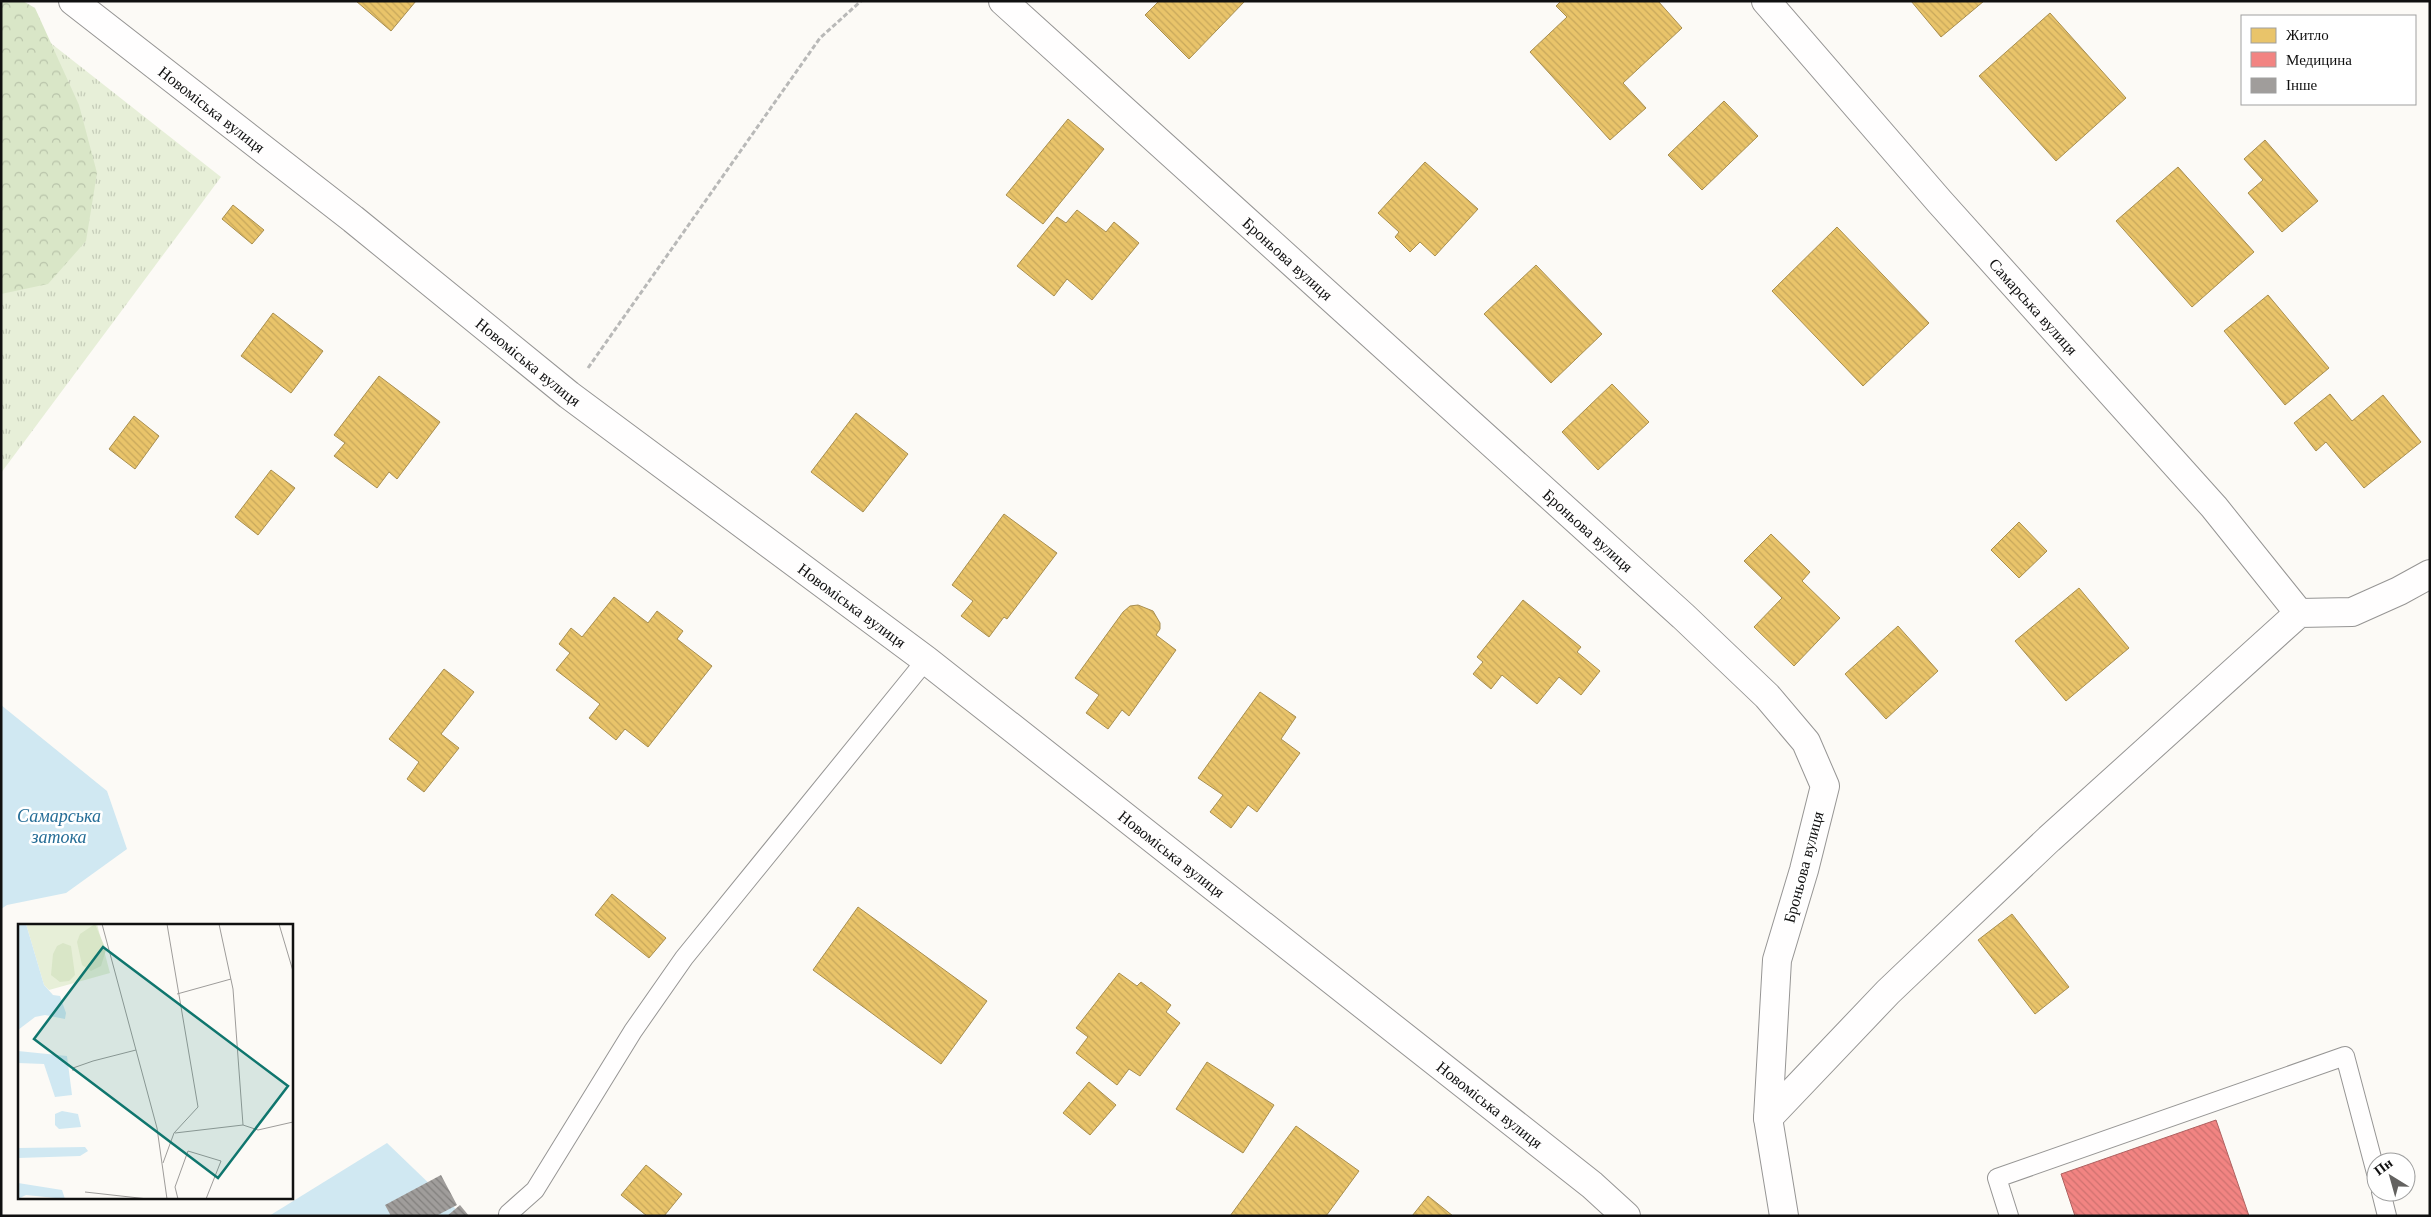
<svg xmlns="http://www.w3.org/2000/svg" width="2431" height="1217" font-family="'Libre Baskerville',serif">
	<defs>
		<pattern id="grass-tufts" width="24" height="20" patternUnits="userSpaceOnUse" patternTransform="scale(1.25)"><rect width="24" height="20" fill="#e7efd8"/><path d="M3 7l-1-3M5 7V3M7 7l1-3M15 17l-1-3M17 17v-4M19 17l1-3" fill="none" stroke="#c5ccb8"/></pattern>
		<pattern id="forest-crowns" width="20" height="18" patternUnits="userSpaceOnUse" patternTransform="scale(1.25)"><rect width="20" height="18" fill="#d9e6c7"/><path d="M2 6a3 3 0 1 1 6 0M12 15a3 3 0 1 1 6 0" fill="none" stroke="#b9c4aa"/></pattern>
		<pattern id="homes-back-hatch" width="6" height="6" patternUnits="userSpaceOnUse" patternTransform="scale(1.25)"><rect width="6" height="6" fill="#e9c46a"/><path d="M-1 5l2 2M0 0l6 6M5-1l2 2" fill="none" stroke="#c7a75b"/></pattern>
		<pattern id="health-back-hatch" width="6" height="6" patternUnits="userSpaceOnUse" patternTransform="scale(1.25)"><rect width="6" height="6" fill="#f28482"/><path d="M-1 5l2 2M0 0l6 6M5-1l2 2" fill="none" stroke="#ce716f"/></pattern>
		<pattern id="building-back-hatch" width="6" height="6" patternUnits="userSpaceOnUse" patternTransform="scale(1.25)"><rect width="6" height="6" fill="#a09d9b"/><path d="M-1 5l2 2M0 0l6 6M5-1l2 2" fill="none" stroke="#817f7d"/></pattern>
	</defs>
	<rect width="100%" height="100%" fill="#fcfaf6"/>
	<polygon fill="url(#grass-tufts)" points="1,4 221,177 1,473"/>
	<polygon fill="url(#forest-crowns)" points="1,1 23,1 35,8 79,105 97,173 86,241 48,284 1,294"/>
	<g fill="#d0e8f2">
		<polygon points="1,705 107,791 127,849 66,893 7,905 1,909"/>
		<polygon points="387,1143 463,1216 269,1216"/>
	</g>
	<g fill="url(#homes-back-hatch)" stroke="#a88e4f">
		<polygon points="356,1 416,1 391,31"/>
		<polygon points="1159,1 1245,1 1189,59 1145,15"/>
		<polygon points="1561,1 1658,1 1682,28 1623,83 1646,108 1610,140 1530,52 1567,17 1556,6"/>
		<polygon points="1911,1 1984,1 1941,37"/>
		<polygon points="2050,13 2126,98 2056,161 1979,76"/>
		<polygon points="1724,101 1758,136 1702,190 1668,155"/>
		<polygon points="1068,119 1104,149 1043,224 1006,195"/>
		<polygon points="2265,140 2318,201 2282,232 2248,193 2263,180 2244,159"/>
		<polygon points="1425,162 1478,209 1435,256 1420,242 1410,252 1395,237 1399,232 1378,213"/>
		<polygon points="2178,167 2254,252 2192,307 2116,221"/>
		<polygon points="233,205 264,230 252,244 222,219"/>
		<polygon points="1077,210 1106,232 1114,222 1139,243 1092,300 1067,279 1054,296 1017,266 1057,217 1066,223"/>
		<polygon points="1837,227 1929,323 1863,386 1772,291"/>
		<polygon points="1536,265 1602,334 1551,383 1484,314"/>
		<polygon points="2268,295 2329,368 2285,405 2224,331"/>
		<polygon points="273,313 323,351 291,393 241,356"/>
		<polygon points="379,376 440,422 397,479 389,472 377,488 334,456 345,443 334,435"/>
		<polygon points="1612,384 1649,422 1598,470 1562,432"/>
		<polygon points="2330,394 2352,421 2383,395 2421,442 2364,488 2326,442 2316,451 2294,423"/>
		<polygon points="856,413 908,454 863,512 811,472"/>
		<polygon points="134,416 159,436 135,469 109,449"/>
		<polygon points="271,470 295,488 258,535 235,517"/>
		<polygon points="1004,514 1057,553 1007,619 1004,617 989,637 961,616 973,601 952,585"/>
		<polygon points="2019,522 2047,551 2019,578 1991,550"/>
		<polygon points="1771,534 1810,572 1802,581 1840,618 1794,666 1754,627 1782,598 1744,561"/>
		<polygon points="2079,588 2129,648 2066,701 2015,641"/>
		<polygon points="614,597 648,623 657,611 683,631 677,639 712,666 648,747 625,729 616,740 589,718 600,704 556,670 570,653 559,644 571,628 582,637"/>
		<polygon points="1523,600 1581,647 1577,652 1600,671 1581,695 1559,677 1537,704 1502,675 1491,689 1473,674 1483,662 1477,657"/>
		<polygon points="1138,605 1153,611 1160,623 1160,629 1156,635 1176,650 1129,716 1122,710 1108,729 1086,713 1099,695 1075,678 1123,612 1130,606"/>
		<polygon points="1898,626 1938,671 1886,719 1845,674"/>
		<polygon points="444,669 474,692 441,734 459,748 424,792 407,779 419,762 389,739"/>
		<polygon points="1260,692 1296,717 1281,739 1300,753 1257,812 1248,805 1231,828 1210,812 1223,795 1198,778"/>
		<polygon points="612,894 666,938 649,958 595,915"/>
		<polygon points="858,907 987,1001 941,1064 813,970"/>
		<polygon points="2012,914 2069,987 2035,1014 1978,940"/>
		<polygon points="1119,973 1137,986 1141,982 1171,1005 1166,1012 1180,1023 1140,1076 1129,1069 1117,1085 1076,1053 1088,1037 1076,1028"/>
		<polygon points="1207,1062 1274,1105 1243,1153 1176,1109"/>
		<polygon points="1089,1082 1116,1105 1090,1135 1063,1113"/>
		<polygon points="1296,1126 1359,1171 1326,1216 1230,1216"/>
		<polygon points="646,1165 682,1194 664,1216 647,1216 621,1195"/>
		<polygon points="1428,1196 1453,1216 1412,1216"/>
	</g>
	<polygon fill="url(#health-back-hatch)" stroke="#ae6160" points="2216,1120 2249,1216 2075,1216 2061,1174"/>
	<g fill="url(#building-back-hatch)">
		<polygon points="441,1175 457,1205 436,1216 391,1216 385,1205"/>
		<polygon points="460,1205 469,1216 447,1216"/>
	</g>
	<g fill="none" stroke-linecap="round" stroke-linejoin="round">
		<g stroke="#969594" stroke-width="20">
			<g id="service">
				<polyline points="2381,1192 2387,1216"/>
				<polyline points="510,1216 508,1214 535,1190 633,1031 684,958 926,660"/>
				<polyline points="2009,1216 1997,1178 2345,1056 2376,1173"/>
			</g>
		</g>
		<g stroke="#969594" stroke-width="30">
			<g id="minor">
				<path id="s1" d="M73,1L353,219L569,395L926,660L1592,1185L1626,1216"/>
				<path id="s2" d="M1003,1L1683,616L1767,696L1806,742L1825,786L1804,870L1777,960L1768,1118L1784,1216"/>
				<path id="s3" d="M1766,1L1939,201L2214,507L2299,613"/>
				<polyline points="1768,1118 1888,992 2049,839 2299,613 2352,612 2399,591 2430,574"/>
			</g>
		</g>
		<polyline stroke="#b9b9b8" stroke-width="3" stroke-dasharray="5 2.5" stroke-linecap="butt" points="588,368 820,38 861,1"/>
		<use href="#service" stroke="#fffefe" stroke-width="18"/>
		<use href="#minor" stroke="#fffefe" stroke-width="28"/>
	</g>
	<g text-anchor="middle" stroke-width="5" stroke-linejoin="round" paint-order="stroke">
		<g font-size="16" fill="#101010" stroke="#fff">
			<text dy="6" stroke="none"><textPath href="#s1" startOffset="176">Новоміська вулиця</textPath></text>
			<text dy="6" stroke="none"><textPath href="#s2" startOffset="384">Броньова вулиця</textPath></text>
			<text dy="6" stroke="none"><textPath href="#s3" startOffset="406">Самарська вулиця</textPath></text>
			<text dy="6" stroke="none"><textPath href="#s1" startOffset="581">Новоміська вулиця</textPath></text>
			<text dy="6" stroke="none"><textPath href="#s2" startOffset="789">Броньова вулиця</textPath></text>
			<text dy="6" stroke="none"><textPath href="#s1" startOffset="986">Новоміська вулиця</textPath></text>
			<text dy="6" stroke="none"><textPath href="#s1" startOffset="1391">Новоміська вулиця</textPath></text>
			<text transform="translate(1803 867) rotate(-75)" y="6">Броньова вулиця</text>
			<text dy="6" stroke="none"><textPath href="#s1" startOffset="1796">Новоміська вулиця</textPath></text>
		</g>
		<g font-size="18" font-style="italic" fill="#256d96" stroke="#fff">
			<text x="59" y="822">Самарська<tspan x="59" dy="21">затока</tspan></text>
		</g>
	</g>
	<g transform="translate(18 924)">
		<rect width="275" height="275" fill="#fcfaf6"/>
		<path d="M8,0H79L92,49L31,66L26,61Z" fill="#e7efd8"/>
		<path d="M77,0L88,26L83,42L73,47L64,41L59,18L62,10ZM45,19L53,22L57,51L51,57L42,58L33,51L35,30L39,22Z" fill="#d9e6c7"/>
		<path d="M0,0H8L26,61L35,71L42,72L48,89L47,95L27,91L17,93L0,106ZM0,127L49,132L54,171L37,173L26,140L0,139ZM44,187L60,190L63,203L41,205L37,201V190ZM67,223L70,227L62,232L0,234V224ZM0,259L44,266L47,275L8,271L0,275Z" fill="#d0e8f2"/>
		<path fill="none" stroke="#9e9c9a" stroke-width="1" d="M84,0L139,204L149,275M201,0L215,65L225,201M261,0L275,47M159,70L213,55M55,147V144L75,137L118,126M157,209L225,201L240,206L275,198M145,239L156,209L180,183L149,0M67,268L130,275M160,275L157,263L170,227L203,237L188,275"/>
		<path fill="#0f766e" fill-opacity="0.15" stroke="#0f766e" stroke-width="2.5" d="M85,23L270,162L200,254L16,115Z"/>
		<rect width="275" height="275" fill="none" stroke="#101010" stroke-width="2.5"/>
	</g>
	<rect width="2431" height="1217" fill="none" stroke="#101010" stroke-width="5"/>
	<rect x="2241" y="15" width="175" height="90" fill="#ffffff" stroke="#9f9f9f"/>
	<rect x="2251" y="28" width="25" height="15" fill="#e9c46a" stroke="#9f9f9f"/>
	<text x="2286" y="40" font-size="15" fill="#101010">Житло</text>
	<rect x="2251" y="52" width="25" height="15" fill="#f28482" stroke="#9f9f9f"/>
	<text x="2286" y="65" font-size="15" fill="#101010">Медицина</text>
	<rect x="2251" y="78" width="25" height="15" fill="#a09d9b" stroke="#9f9f9f"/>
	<text x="2286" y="90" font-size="15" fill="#101010">Інше</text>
	<g transform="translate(2391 1177) rotate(323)"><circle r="24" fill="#ffffff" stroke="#9f9f9f"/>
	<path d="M0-4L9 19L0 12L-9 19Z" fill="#636260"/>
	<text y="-8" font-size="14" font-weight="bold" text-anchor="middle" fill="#101010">Пн</text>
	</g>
</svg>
